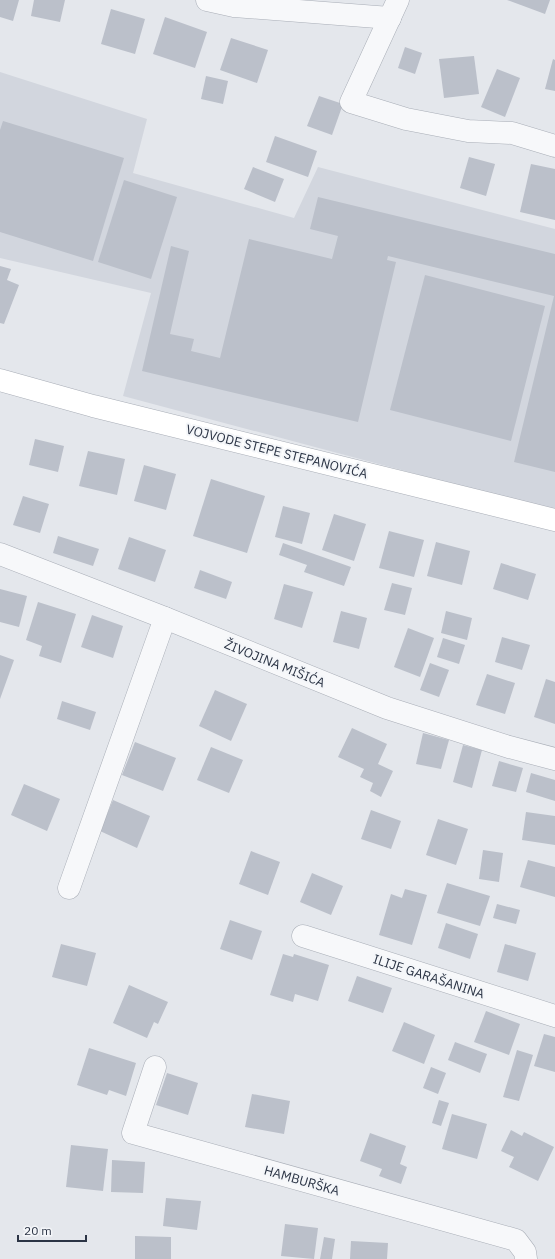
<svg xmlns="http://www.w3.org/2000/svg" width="555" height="1259" font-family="'IBM Plex Sans',sans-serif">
	<rect width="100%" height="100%" fill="#e4e7ec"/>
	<polygon fill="#d2d6de" points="0,72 147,119 133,173 294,218 318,167 555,229 555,511 123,396 151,293 0,258"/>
	<g fill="#bbc0ca">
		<polygon points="0,0 19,0 13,21 0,17"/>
		<polygon points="34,0 65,0 60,22 31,16"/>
		<polygon points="507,0 550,0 545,14"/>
		<polygon points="111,9 145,19 135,54 101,44"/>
		<polygon points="165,17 207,32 195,68 153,54"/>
		<polygon points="231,38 268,50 257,83 220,70"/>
		<polygon points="405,47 422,53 415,74 398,68"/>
		<polygon points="474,56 479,94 444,98 439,59"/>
		<polygon points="553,59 555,60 555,91 545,89"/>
		<polygon points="497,69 520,78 505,117 481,107"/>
		<polygon points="206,76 228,81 223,104 201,99"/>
		<polygon points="319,96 343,104 332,135 307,126"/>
		<polygon points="3,121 124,158 93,261 0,232 0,130"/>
		<polygon points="275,136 317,151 308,177 266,162"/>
		<polygon points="469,157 495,164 486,196 460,188"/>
		<polygon points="531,164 555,169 555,220 520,212"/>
		<polygon points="253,167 284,179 275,202 244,189"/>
		<polygon points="124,180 177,197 151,279 98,262"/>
		<polygon points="318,197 555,254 555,472 514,462 554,296 388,256 387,260 396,262 358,422 142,371 171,246 189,251 170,334 194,339 191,351 220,358 249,239 332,259 338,236 310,229"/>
		<polygon points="0,266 11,269 7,280 19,285 4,324 0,323"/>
		<polygon points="425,275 545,306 511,441 390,410"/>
		<polygon points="35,439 64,446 58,472 29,465"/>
		<polygon points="88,451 125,459 117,495 79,486"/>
		<polygon points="144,465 176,474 166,510 134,501"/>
		<polygon points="211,479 265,496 247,553 193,536"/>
		<polygon points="23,496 49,504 40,533 13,525"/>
		<polygon points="283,506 310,513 302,544 275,537"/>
		<polygon points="334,514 366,524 354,561 322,550"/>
		<polygon points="389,531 424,540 414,577 379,568"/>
		<polygon points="58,536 99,549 93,566 53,553"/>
		<polygon points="129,537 166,550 155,582 118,569"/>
		<polygon points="436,542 470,551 462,585 427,576"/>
		<polygon points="283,543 351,567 344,586 304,572 307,565 279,555"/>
		<polygon points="501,563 536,574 528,600 493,589"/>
		<polygon points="200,570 232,582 226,599 194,588"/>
		<polygon points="392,583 412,588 405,615 384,610"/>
		<polygon points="284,584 313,592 302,628 274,619"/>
		<polygon points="0,589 27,596 19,627 0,622"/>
		<polygon points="38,602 76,614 61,663 39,656 42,646 26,640"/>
		<polygon points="341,611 367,618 359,649 333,642"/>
		<polygon points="446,611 472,618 467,640 441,633"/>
		<polygon points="92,615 123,626 113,658 81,647"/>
		<polygon points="408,628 434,638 420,677 394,667"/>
		<polygon points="502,637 530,645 522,670 495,662"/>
		<polygon points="443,638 465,645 459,664 437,657"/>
		<polygon points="0,655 14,660 0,699"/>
		<polygon points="430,663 449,670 439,697 420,690"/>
		<polygon points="487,674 515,683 505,714 476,705"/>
		<polygon points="546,679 555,682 555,724 534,717"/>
		<polygon points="215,690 247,704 231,741 199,726"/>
		<polygon points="62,701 96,712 90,730 57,719"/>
		<polygon points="352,728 387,744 378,764 393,771 381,797 370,791 373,783 360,777 364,769 338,757"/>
		<polygon points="423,733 449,740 441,769 416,764"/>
		<polygon points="135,742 176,758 163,791 122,775"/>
		<polygon points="463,745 482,750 472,788 453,782"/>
		<polygon points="211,747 243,760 229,793 197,780"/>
		<polygon points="499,761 523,768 516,792 492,786"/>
		<polygon points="531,773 555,780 555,801 526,792"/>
		<polygon points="24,784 60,799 47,831 11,815"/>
		<polygon points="113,800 150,816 137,848 100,831"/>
		<polygon points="371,810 401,821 391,849 361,839"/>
		<polygon points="526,812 555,816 555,845 522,840"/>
		<polygon points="438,819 468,829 456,865 426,855"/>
		<polygon points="483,850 503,853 499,882 479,879"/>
		<polygon points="251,851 280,862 268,895 239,884"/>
		<polygon points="528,860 555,867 555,897 520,887"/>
		<polygon points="312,873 343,886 331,915 300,902"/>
		<polygon points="447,883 490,896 480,926 437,913"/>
		<polygon points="405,889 427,895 412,945 379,935 391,894 402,898"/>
		<polygon points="497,904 520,910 516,924 493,918"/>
		<polygon points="230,920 262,931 252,960 220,949"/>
		<polygon points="446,923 478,934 470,959 438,948"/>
		<polygon points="61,944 96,953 87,986 52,977"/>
		<polygon points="505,944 536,953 528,981 497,972"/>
		<polygon points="283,954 293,957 294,954 329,965 318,1001 295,994 293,1002 270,995"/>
		<polygon points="357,976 392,988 383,1013 348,1001"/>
		<polygon points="129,985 168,1002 158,1024 154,1022 147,1038 113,1023"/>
		<polygon points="486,1011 520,1024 509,1055 474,1042"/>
		<polygon points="404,1022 435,1035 424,1064 392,1051"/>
		<polygon points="544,1034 555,1037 555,1072 534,1066"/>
		<polygon points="455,1042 487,1054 480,1073 448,1060"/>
		<polygon points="89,1048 136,1063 126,1096 109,1090 107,1095 77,1085"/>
		<polygon points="517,1050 533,1055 519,1101 503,1097"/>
		<polygon points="431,1067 446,1073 438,1094 423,1088"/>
		<polygon points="167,1073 198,1083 188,1115 156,1105"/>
		<polygon points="252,1094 290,1101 284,1134 245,1127"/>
		<polygon points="439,1100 449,1103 441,1126 432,1123"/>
		<polygon points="452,1114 487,1124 477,1159 442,1149"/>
		<polygon points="511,1130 522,1136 524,1132 554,1147 538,1181 509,1167 514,1157 501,1151"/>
		<polygon points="370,1133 406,1146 400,1164 407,1167 401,1184 379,1176 382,1169 360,1161"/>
		<polygon points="71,1145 108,1149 103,1191 66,1187"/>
		<polygon points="112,1160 145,1162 143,1193 111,1192"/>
		<polygon points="166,1198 201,1201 197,1230 163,1226"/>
		<polygon points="285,1224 318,1228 314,1259 281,1256"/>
		<polygon points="135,1236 171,1237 171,1259 135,1259"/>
		<polygon points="324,1237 335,1239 332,1259 320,1259"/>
		<polygon points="351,1241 388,1243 387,1259 350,1259"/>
	</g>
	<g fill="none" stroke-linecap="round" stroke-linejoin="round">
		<g stroke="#a9aeb7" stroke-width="23">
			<g id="street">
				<polyline points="207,0 234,6 390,18"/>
				<polyline points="398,0 351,102 406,119 468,131 512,133 555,146"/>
				<polyline points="0,554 165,618 387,708 509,747 555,759"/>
				<polyline points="69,888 165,618"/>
				<polyline points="303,936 555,1016"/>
				<polyline points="155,1067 133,1133 516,1240 525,1252 526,1259"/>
			</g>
		</g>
		<g stroke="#a9aeb7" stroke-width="23">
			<polyline id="secondary" points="0,380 93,406 555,520"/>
		</g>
		<use href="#street" stroke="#f7f8fa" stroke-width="22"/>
		<use href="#secondary" stroke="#fff" stroke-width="22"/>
	</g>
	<g text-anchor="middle" stroke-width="4" stroke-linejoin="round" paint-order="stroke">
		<g font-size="13" fill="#2b3445" stroke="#f4f6f9">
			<text transform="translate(277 451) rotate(14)" y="5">VOJVODE STEPE STEPANOVIĆA</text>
			<text transform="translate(275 663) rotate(22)" y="5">ŽIVOJINA MIŠIĆA</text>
			<text transform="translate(429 976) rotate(18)" y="5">ILIJE GARAŠANINA</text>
			<text transform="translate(302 1180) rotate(16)" y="5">HAMBURŠKA</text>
		</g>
	</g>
	<path d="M18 1235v6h68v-6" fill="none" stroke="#2b3445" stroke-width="2"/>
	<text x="24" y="1235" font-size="12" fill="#2b3445" stroke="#f4f6f9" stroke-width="3" paint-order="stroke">20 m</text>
</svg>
